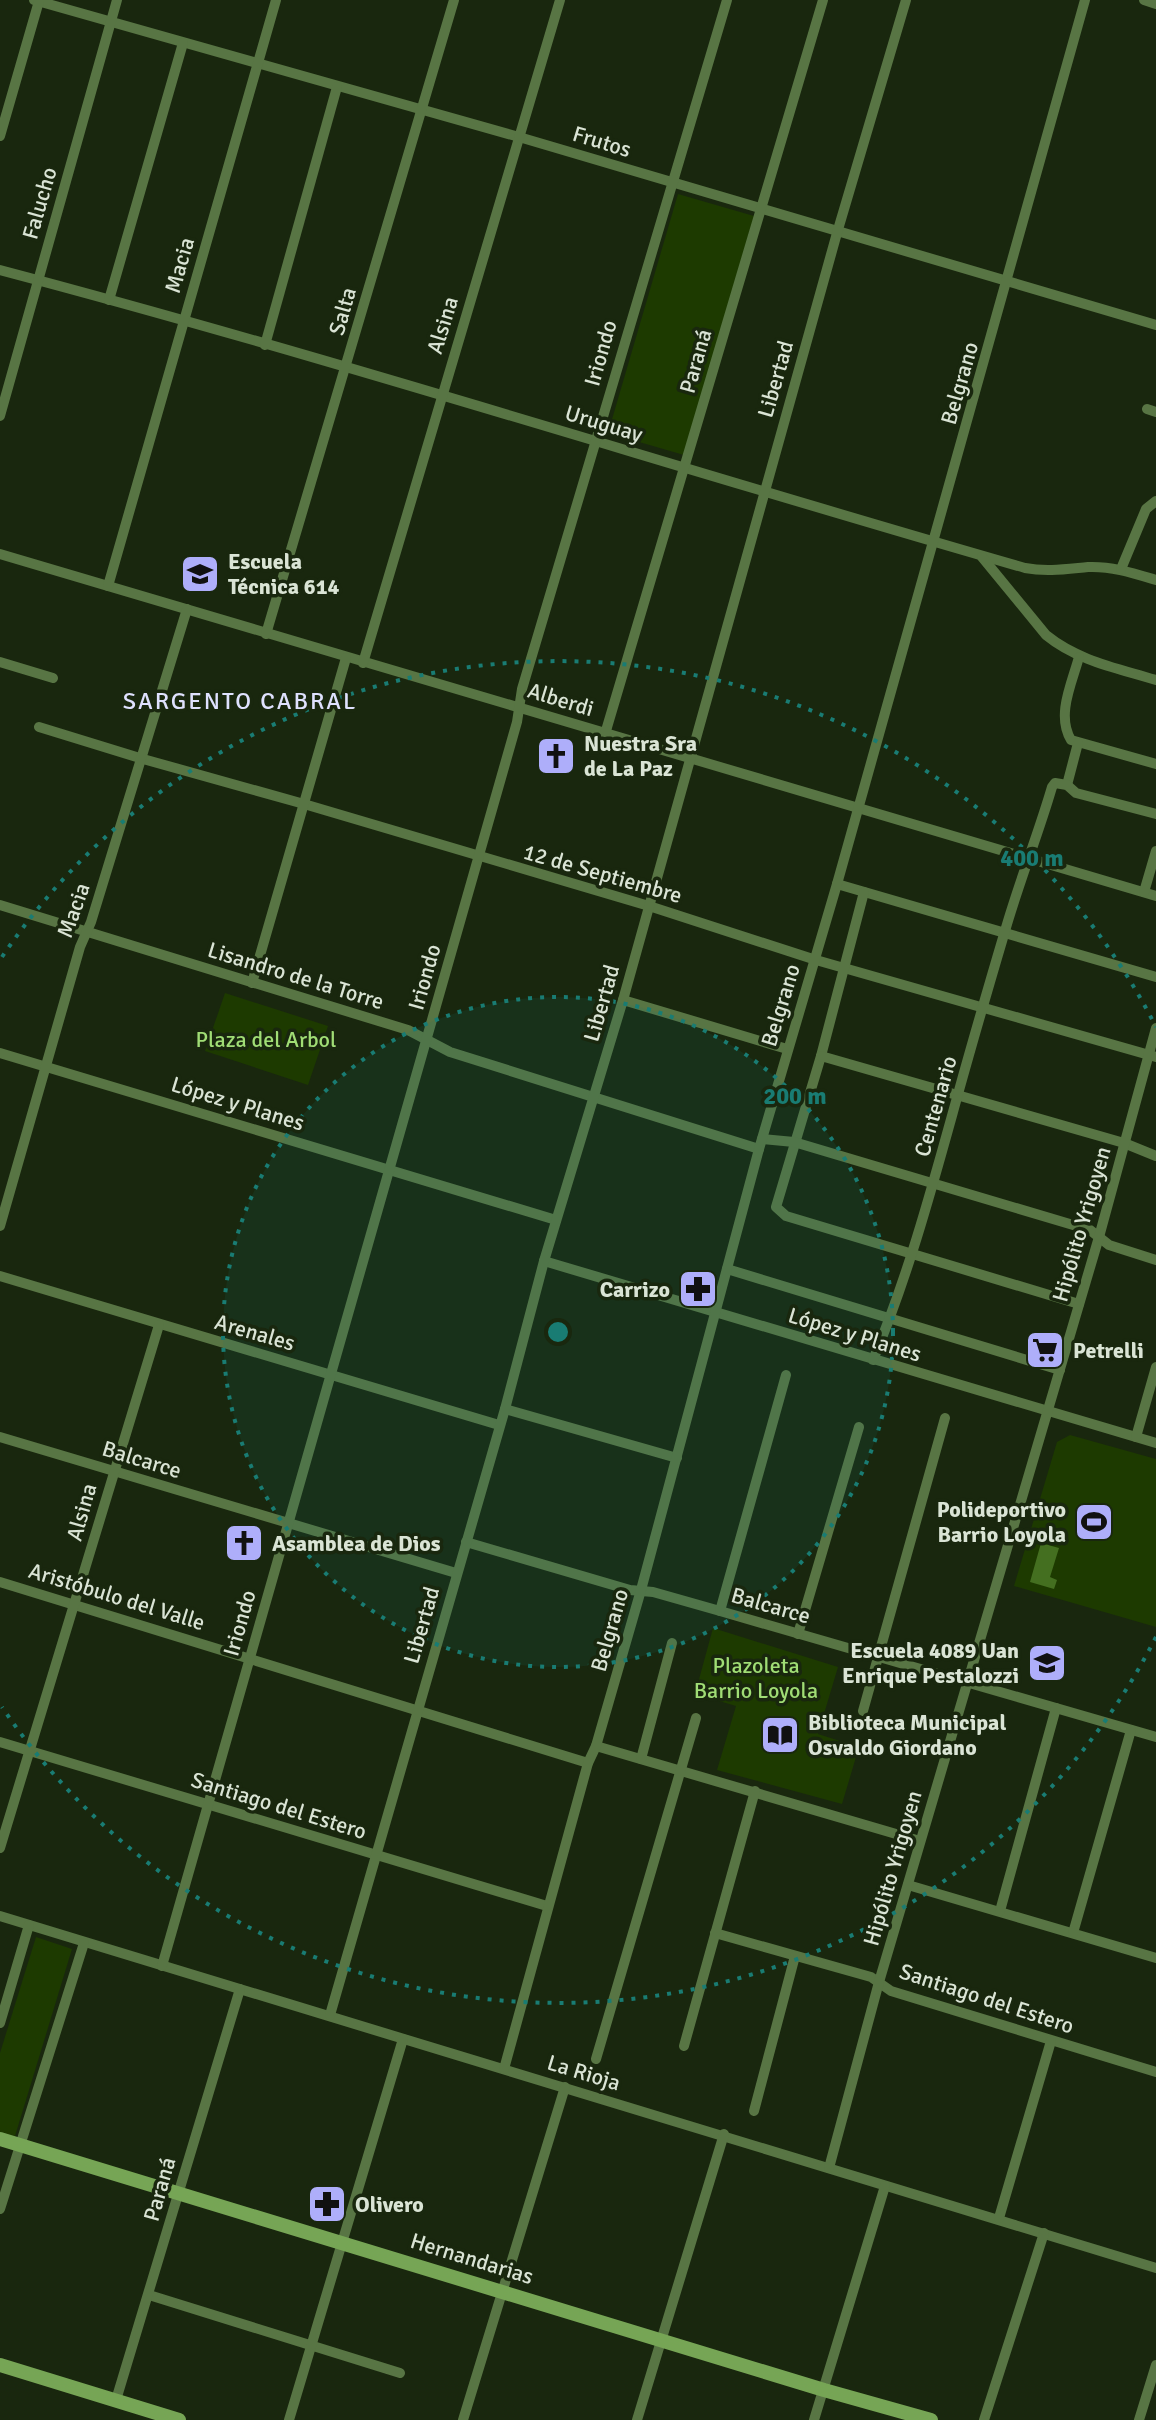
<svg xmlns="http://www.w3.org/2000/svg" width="1156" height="2420" font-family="Signika,sans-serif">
	<rect width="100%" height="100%" fill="#19270e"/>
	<g fill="#1d3a00">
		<polygon points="678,194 754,216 684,455 608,433"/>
		<polygon points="225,993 328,1026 308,1085 205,1051"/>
		<polygon points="1070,1435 1156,1459 1156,1627 1014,1586 1057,1442"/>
		<polygon points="713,1628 838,1667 818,1734 859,1747 842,1804 717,1770 736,1706 695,1694"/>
		<polygon points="36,1937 72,1949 15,2136 0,2132 0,2053"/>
	</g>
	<polygon fill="#446f20" points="1041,1543 1059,1548 1050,1577 1057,1580 1054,1589 1030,1582"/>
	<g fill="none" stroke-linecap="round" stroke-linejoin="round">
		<g stroke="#587544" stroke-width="10">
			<polyline points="34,0 519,137 1156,325"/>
			<polyline points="1144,0 1156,4"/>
			<polyline points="0,136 39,1"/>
			<path d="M0,270C344,361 683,470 1025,568C1047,572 1066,569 1088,567C1112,566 1133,573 1156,580"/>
			<polyline points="109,300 183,43"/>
			<polyline points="265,345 337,87"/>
			<polyline points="1147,409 1156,412"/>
			<polyline points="0,416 117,0"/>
			<polyline points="0,554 1156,896"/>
			<path d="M982,557L1046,635C1078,661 1117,668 1156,680"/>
			<polyline points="1121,569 1146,509 1156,501"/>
			<polyline points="108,586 276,0"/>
			<polyline points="266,634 454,0"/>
			<path d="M1079,657C1072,683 1056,715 1071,740L1156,764"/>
			<polyline points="0,662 53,678"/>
			<polyline points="363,663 560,0"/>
			<polyline points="39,727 143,759 304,804 649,906 816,960 1156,1057"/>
			<polyline points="605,734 823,0"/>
			<polyline points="1067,785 1078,743"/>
			<polyline points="837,884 1156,977"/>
			<polyline points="864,892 821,1056 776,1207 786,1216 1079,1304"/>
			<polyline points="1144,892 1156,851"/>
			<polyline points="0,905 408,1030 450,1052 759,1149"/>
			<polyline points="252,983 346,658"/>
			<polyline points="623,1000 787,1049"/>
			<polyline points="0,1053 556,1220"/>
			<polyline points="821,1056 1124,1143 1156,1156"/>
			<polyline points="762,1139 794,1142 1090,1230 1109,1245 1156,1260"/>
			<polyline points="0,1226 80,947 91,922 187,609"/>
			<polyline points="544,1261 1156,1443"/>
			<polyline points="727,1269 1060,1370"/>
			<polyline points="0,1276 499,1425"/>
			<path d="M873,1360C909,1274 933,1184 958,1094C973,1040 989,985 1005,931C1019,882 1038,835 1052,787L1055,783L1067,785L1076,793L1156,814"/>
			<polyline points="505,1409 677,1458"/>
			<polyline points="0,1437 456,1573"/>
			<polyline points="1136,1437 1156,1367"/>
			<polyline points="466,1542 630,1590 653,1592 720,1611 1156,1737"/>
			<polyline points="0,1582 588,1763"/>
			<polyline points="720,1611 786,1375"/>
			<polyline points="798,1634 859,1427"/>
			<polyline points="863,1711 945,1418"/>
			<polyline points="0,1742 547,1906"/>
			<polyline points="596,1746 920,1841"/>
			<polyline points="641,1759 672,1643"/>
			<polyline points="0,1848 159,1325"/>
			<polyline points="908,1885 1156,1958"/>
			<polyline points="1000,1911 1056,1708"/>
			<polyline points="0,1916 1156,2268"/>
			<polyline points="715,1933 871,1977 891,1991 1156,2072"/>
			<polyline points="1073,1933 1131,1730"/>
			<polyline points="162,1966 517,722 522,689 727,0"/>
			<polyline points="330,2015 505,1409 544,1261 623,1000 837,233 906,0"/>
			<polyline points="0,2023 29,1925"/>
			<polyline points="684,2046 755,1791"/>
			<polyline points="596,2059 696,1718"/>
			<polyline points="504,2069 588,1763 596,1746 641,1590 759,1149 837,884 1085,0"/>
			<polyline points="754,2111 795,1956"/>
			<polyline points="829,2168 879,1982 1099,1237 1156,1028"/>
			<polyline points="0,2209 84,1943"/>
			<polyline points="999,2218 1051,2041"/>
			<polyline points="149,2295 400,2373"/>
			<polyline points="116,2400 240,1989"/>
			<polyline points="289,2420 403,2039"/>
			<polyline points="463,2420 565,2087"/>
			<polyline points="637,2420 724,2134"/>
			<polyline points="814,2420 885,2186"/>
			<polyline points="984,2420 1044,2233"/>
			<polyline points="1139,2420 1156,2365"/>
		</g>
		<g stroke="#76a555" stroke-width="14">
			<polyline points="0,2139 824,2390 931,2420"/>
			<polyline points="0,2365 179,2420"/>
		</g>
	</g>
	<circle cx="558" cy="1332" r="335" fill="#197c73" fill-opacity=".12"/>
	<g fill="none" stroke="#197c73" stroke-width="4" stroke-dasharray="4 8">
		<circle cx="558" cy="1332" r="335"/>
		<path d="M1156 1637A671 671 0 0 1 2 1707M2 957A671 671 0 0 1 1156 1027"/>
	</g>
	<defs>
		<g id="school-square" transform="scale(2)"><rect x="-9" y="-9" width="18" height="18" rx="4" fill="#aeaefa" stroke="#19270e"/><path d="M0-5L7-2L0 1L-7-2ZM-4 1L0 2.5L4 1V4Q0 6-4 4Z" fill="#111"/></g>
		<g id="church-square" transform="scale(2)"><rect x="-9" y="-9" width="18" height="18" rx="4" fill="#aeaefa" stroke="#19270e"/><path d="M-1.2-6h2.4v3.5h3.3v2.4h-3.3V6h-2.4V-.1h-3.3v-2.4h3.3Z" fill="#111"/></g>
		<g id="pharmacy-square" transform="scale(2)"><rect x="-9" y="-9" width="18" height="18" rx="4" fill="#aeaefa" stroke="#19270e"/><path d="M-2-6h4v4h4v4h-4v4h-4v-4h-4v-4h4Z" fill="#111"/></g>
		<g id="supermarket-square" transform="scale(2)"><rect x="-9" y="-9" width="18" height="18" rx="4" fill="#aeaefa" stroke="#19270e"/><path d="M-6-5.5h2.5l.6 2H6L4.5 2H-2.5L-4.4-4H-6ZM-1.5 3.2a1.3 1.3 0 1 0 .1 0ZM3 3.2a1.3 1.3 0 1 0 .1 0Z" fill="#111"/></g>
		<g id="stadium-square" transform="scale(2)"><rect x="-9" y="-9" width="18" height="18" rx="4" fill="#aeaefa" stroke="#19270e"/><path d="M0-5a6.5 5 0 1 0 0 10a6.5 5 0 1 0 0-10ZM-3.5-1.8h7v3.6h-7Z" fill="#111"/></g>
		<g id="library-square" transform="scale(2)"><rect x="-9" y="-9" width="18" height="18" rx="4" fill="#aeaefa" stroke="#19270e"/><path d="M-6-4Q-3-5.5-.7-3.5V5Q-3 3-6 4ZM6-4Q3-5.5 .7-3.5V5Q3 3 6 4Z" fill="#111"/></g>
	</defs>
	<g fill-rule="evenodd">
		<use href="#school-square" x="200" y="574"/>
		<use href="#church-square" x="556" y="756"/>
		<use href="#pharmacy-square" x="698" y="1289"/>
		<use href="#supermarket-square" x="1045" y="1350"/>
		<use href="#stadium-square" x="1094" y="1522"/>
		<use href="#church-square" x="244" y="1543"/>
		<use href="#school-square" x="1047" y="1663"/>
		<use href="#library-square" x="780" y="1735"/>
		<use href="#pharmacy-square" x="327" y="2204"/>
	</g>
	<g text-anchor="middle" stroke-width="7" stroke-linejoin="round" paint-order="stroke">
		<g font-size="22" fill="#dae4d5" stroke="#19270e">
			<text transform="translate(602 141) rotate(17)" y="8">Frutos</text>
			<text transform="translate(39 203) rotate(-74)" y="8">Falucho</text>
			<text transform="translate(179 265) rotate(-74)" y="8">Macia</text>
			<text transform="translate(342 311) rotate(-74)" y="8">Salta</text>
			<text transform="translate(442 325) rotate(-73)" y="8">Alsina</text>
			<text transform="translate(600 353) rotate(-74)" y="8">Iriondo</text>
			<text transform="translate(695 361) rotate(-74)" y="8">Paraná</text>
			<text transform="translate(775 379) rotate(-74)" y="8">Libertad</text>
			<text transform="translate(959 383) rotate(-74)" y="8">Belgrano</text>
			<text transform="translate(604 423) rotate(17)" y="8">Uruguay</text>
			<text transform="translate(561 699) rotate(17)" y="8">Alberdi</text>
			<text transform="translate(603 873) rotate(16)" y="8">12 de Septiembre</text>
			<text transform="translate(73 910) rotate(-70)" y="8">Macia</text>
			<text transform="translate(296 975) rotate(17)" y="8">Lisandro de la Torre</text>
			<text transform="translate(424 977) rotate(-74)" y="8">Iriondo</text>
			<text transform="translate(601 1003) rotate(-74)" y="8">Libertad</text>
			<text transform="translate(780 1005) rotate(-73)" y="8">Belgrano</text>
			<text transform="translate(238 1103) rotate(17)" y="8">López y Planes</text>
			<text transform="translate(935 1106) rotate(-74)" y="8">Centenario</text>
			<text transform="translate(1081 1224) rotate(-74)" y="8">Hipólito Yrigoyen</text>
			<text transform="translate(255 1332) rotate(16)" y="8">Arenales</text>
			<text transform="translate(855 1334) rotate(17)" y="8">López y Planes</text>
			<text transform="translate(142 1459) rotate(17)" y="8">Balcarce</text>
			<text transform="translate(81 1512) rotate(-74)" y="8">Alsina</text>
			<text transform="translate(117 1596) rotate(17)" y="8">Aristóbulo del Valle</text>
			<text transform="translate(771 1605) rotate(16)" y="8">Balcarce</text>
			<text transform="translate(239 1623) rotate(-74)" y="8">Iriondo</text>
			<text transform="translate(421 1625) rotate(-74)" y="8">Libertad</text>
			<text transform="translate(609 1630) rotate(-74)" y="8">Belgrano</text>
			<text transform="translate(279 1805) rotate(17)" y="8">Santiago del Estero</text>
			<text transform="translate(892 1868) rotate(-74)" y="8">Hipólito Yrigoyen</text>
			<text transform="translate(987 1998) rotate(18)" y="8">Santiago del Estero</text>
			<text transform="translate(584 2072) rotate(17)" y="8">La Rioja</text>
			<text transform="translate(159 2189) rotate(-74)" y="8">Paraná</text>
			<text transform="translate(472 2258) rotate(17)" y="8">Hernandarias</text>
		</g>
		<g font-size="22" font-weight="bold" fill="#dae4d5" stroke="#19270e" text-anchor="start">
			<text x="228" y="569">Escuela<tspan x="228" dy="25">Técnica 614</tspan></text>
			<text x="584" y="751">Nuestra Sra<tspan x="584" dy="25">de La Paz</tspan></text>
			<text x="670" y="1297" text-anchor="end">Carrizo</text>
			<text x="1073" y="1358">Petrelli</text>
			<text x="1066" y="1517" text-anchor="end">Polideportivo<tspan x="1066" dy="25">Barrio Loyola</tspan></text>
			<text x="272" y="1551">Asamblea de Dios</text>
			<text x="1019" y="1658" text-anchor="end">Escuela 4089 Uan<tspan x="1019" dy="25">Enrique Pestalozzi</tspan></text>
			<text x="808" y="1730">Biblioteca Municipal<tspan x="808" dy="25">Osvaldo Giordano</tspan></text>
			<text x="355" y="2212">Olivero</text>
		</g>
		<g font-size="22" fill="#a0dd75" stroke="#19270e">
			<text x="266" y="1047">Plaza del Arbol</text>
			<text x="756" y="1673">Plazoleta<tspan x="756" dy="25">Barrio Loyola</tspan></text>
		</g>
		<g font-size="24" letter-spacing="2" fill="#dfe1fe" stroke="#19270e">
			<text x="240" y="709">SARGENTO CABRAL</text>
		</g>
	</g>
	<circle cx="558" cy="1332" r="12" fill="#197c73" stroke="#19270e" stroke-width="4"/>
	<g font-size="24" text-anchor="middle" font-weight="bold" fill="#197c73" stroke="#19270e" stroke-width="7" stroke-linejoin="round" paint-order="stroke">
		<text x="1032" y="866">400 m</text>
		<text x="795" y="1104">200 m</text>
	</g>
</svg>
